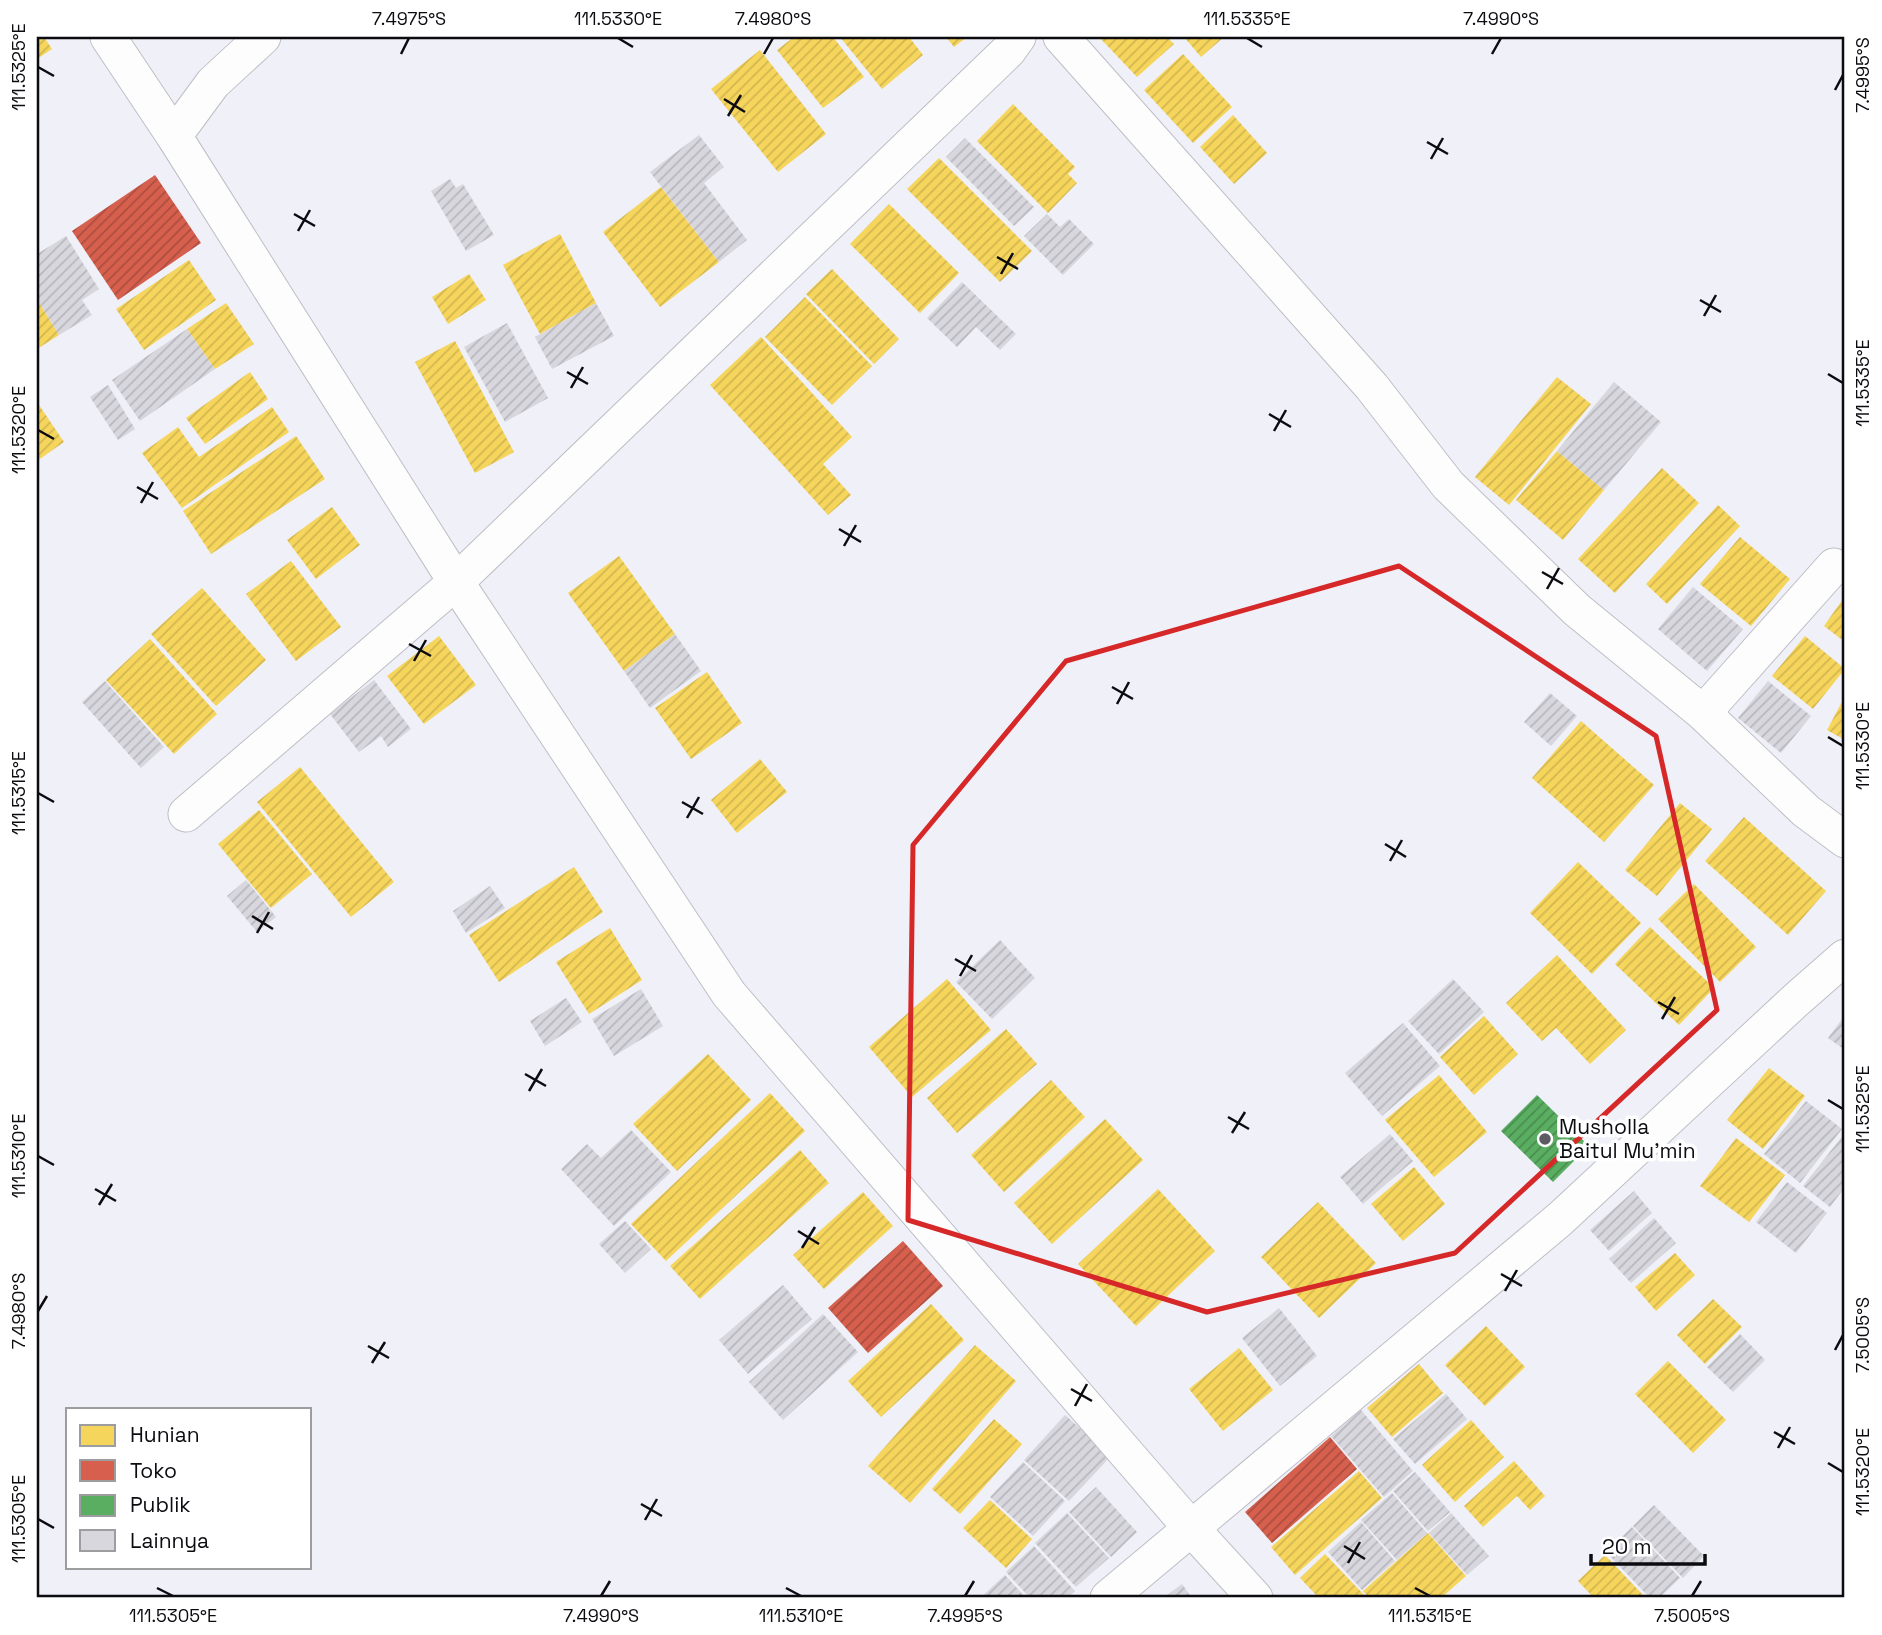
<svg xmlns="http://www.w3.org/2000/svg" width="1882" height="1635" font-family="'Space Grotesk',sans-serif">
	<defs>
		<pattern id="homes-hatch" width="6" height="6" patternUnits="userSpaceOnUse" patternTransform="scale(1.75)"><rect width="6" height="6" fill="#f6d55c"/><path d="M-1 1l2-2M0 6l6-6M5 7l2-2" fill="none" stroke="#d2b64f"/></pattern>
		<pattern id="shops-hatch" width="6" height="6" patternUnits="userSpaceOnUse" patternTransform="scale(1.75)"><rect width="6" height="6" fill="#d6604d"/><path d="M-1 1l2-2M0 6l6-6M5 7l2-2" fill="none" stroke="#ac4d3f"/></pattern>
		<pattern id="public-hatch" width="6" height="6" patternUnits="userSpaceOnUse" patternTransform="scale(1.75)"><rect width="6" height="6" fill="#5aae61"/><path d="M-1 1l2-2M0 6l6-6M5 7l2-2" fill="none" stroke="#498c4f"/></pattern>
		<pattern id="building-hatch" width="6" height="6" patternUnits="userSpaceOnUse" patternTransform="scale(1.75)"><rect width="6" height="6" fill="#d7d7dd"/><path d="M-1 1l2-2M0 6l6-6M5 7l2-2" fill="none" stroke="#b7b7bd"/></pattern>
	</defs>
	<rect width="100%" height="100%" fill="#eff0f8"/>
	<g fill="url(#homes-hatch)">
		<polygon points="37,37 44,37 52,49 37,59"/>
		<polygon points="794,37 833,37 864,77 823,108 777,50"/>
		<polygon points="840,37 909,37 923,55 882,89"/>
		<polygon points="946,37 967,37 954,47"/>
		<polygon points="1099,37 1167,37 1174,44 1137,77"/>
		<polygon points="1184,37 1224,37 1201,57"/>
		<polygon points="760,50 826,134 778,172 711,89"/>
		<polygon points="1183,54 1232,107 1193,143 1144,90"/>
		<polygon points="1013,104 1075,167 1068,174 1077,183 1048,213 977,141"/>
		<polygon points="1233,115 1267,153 1234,184 1200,147"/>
		<polygon points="939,158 1032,251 1000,282 907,189"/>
		<polygon points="661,187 719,262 660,307 603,232"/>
		<polygon points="889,204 959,273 920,313 850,244"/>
		<polygon points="560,234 596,303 540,334 503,265"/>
		<polygon points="189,260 216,300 144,350 116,309"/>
		<polygon points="832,269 899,339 874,364 806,294"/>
		<polygon points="469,274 486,300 448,324 432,297"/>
		<polygon points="805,297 872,366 832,405 765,337"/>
		<polygon points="37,299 59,335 37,349"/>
		<polygon points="226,303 254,344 215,369 187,329"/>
		<polygon points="761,337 852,437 823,464 851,495 828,515 710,385"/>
		<polygon points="455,341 514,452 475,473 415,362"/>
		<polygon points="250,372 268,399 205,444 186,418"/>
		<polygon points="1557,377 1591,404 1509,505 1475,477"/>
		<polygon points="37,402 64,442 37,461"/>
		<polygon points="272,407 289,432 182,508 142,453 178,427 199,457"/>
		<polygon points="296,436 325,479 211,554 183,511"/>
		<polygon points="1557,451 1604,490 1563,540 1516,500"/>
		<polygon points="1662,468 1699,503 1615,593 1578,559"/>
		<polygon points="1718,505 1740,526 1667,604 1646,584"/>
		<polygon points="332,507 360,545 316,579 287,540"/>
		<polygon points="1740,537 1790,579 1751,626 1700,584"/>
		<polygon points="619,556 675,634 624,671 568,593"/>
		<polygon points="291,561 341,627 296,661 246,594"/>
		<polygon points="202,588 266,660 216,706 151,634"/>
		<polygon points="1843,599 1845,601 1845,642 1824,626"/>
		<polygon points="439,636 476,685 424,724 387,676"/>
		<polygon points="1805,636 1845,669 1813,709 1772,676"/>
		<polygon points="150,639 217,714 174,754 106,680"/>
		<polygon points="707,672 742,723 691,759 655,708"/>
		<polygon points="1845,696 1845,740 1827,730"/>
		<polygon points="1581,721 1654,785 1604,842 1532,778"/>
		<polygon points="760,759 787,792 737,833 711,800"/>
		<polygon points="300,767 394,882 351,917 257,802"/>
		<polygon points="1680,803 1712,829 1657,896 1625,870"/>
		<polygon points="259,810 312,874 271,908 218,844"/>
		<polygon points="1744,817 1826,891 1788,935 1705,861"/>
		<polygon points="1578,862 1641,923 1592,974 1530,913"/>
		<polygon points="574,867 603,912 499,982 469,935"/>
		<polygon points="1694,884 1756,947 1720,982 1658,919"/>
		<polygon points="1650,927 1714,988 1679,1025 1615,964"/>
		<polygon points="610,928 642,980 589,1014 556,962"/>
		<polygon points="1557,955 1626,1030 1590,1064 1556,1028 1542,1041 1506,1003"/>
		<polygon points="947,979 991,1030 912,1097 869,1047"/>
		<polygon points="1484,1016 1518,1054 1474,1095 1440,1057"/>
		<polygon points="1006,1029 1037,1064 957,1133 927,1098"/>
		<polygon points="708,1054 751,1100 677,1171 633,1124"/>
		<polygon points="1769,1068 1805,1096 1763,1149 1727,1120"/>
		<polygon points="1439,1075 1487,1132 1434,1177 1385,1120"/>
		<polygon points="1051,1080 1085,1117 1004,1192 971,1155"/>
		<polygon points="770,1093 805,1131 666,1261 631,1224"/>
		<polygon points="1105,1119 1143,1160 1052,1244 1014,1203"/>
		<polygon points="1736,1138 1785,1175 1749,1222 1700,1186"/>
		<polygon points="800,1150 829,1183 700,1299 670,1266"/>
		<polygon points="1414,1167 1445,1204 1403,1241 1371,1204"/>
		<polygon points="1158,1189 1215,1251 1136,1326 1078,1264"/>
		<polygon points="863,1192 893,1226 824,1289 793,1255"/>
		<polygon points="1318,1202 1376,1263 1319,1318 1261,1257"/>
		<polygon points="1675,1253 1695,1275 1656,1311 1635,1287"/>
		<polygon points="1713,1299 1742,1327 1705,1364 1677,1335"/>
		<polygon points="931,1304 964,1340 881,1417 848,1381"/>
		<polygon points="1486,1326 1525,1367 1485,1406 1445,1365"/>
		<polygon points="975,1345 1016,1381 910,1503 868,1466"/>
		<polygon points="1239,1348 1273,1390 1223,1431 1189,1389"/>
		<polygon points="1668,1361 1726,1420 1693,1453 1635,1394"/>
		<polygon points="1419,1364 1443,1393 1392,1437 1367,1408"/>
		<polygon points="994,1419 1022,1444 960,1514 932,1489"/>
		<polygon points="1471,1420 1504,1457 1455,1502 1422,1465"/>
		<polygon points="1514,1461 1545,1496 1530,1510 1517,1496 1483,1527 1464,1506"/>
		<polygon points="1359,1471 1382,1498 1295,1575 1271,1547"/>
		<polygon points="990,1500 1032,1539 1006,1568 963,1528"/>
		<polygon points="1428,1533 1466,1576 1441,1598 1369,1598 1363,1591"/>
		<polygon points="1325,1554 1367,1598 1319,1598 1300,1578"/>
		<polygon points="1605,1555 1644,1596 1642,1598 1594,1598 1578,1581"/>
	</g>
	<g fill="url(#shops-hatch)">
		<polygon points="155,175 201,243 118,300 72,231"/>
		<polygon points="903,1241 943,1286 868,1353 828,1308"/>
		<polygon points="1330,1437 1357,1469 1272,1543 1245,1512"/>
	</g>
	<polygon fill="url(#public-hatch)" points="1537,1095 1589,1146 1553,1182 1501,1131"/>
	<g fill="url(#building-hatch)">
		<polygon points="699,135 724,167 704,183 747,240 719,262 650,172"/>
		<polygon points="965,138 1034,207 1014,226 946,157"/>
		<polygon points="450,179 456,188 463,184 494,235 466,251 431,191"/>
		<polygon points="1047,214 1060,227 1069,219 1094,244 1063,275 1024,236"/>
		<polygon points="66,236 99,289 82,300 92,315 59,335 37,299 37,254"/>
		<polygon points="962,282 1016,334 1000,350 976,327 957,347 927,318"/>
		<polygon points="596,303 614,336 552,369 535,337"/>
		<polygon points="507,323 548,398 505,422 464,347"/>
		<polygon points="187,329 215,369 140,421 112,380"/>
		<polygon points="1614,382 1661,422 1604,490 1557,451"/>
		<polygon points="108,385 135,429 118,440 90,397"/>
		<polygon points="1693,587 1743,629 1707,671 1658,629"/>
		<polygon points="675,634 701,671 650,708 624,671"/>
		<polygon points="374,680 411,729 388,747 381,736 359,752 330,714"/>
		<polygon points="105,681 164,747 141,768 82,702"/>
		<polygon points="1768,681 1811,716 1781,753 1738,718"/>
		<polygon points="1550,693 1577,716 1551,746 1524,722"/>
		<polygon points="246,880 276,917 257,932 227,896"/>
		<polygon points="490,886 505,908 466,933 453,911"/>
		<polygon points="1000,940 1035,978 992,1019 956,982"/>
		<polygon points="1453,979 1484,1012 1439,1054 1408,1021"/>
		<polygon points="641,989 663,1026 614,1056 592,1019"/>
		<polygon points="566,998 582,1022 545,1046 530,1021"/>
		<polygon points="1845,1015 1845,1050 1828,1038"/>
		<polygon points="1403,1023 1440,1066 1382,1116 1345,1073"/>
		<polygon points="1806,1101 1842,1129 1800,1183 1764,1154"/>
		<polygon points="631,1130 671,1172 614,1226 561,1169 587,1144 601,1158"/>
		<polygon points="1390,1134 1413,1161 1363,1204 1340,1177"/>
		<polygon points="1844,1134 1845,1187 1830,1207 1803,1186"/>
		<polygon points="1787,1182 1827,1213 1796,1253 1756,1222"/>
		<polygon points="1634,1191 1652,1213 1609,1251 1590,1230"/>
		<polygon points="1654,1218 1676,1243 1631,1283 1609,1259"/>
		<polygon points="625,1221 651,1249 625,1273 599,1244"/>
		<polygon points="783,1285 812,1319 748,1374 719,1340"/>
		<polygon points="1279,1308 1317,1356 1280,1386 1242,1338"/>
		<polygon points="823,1314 858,1352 783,1420 749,1382"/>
		<polygon points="1740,1334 1765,1360 1733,1392 1707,1367"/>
		<polygon points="1446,1394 1467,1419 1415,1464 1393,1439"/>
		<polygon points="1361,1410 1413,1471 1384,1497 1331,1436"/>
		<polygon points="1065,1415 1111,1456 1069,1501 1024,1460"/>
		<polygon points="1023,1462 1065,1501 1033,1536 990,1497"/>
		<polygon points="1415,1472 1450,1512 1428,1531 1393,1491"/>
		<polygon points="1096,1487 1137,1532 1111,1557 1069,1512"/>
		<polygon points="1392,1493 1427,1533 1397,1560 1361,1520"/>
		<polygon points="1654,1505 1704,1556 1683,1578 1633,1526"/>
		<polygon points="1067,1513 1109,1558 1076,1587 1035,1543"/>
		<polygon points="1451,1513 1489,1556 1467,1575 1429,1533"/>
		<polygon points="1361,1522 1395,1561 1362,1590 1328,1552"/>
		<polygon points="1632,1527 1680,1578 1659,1598 1650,1598 1606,1552"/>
		<polygon points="1034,1546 1075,1591 1067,1598 1030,1598 1006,1572"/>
		<polygon points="1005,1575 1026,1598 980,1598"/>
		<polygon points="1182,1584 1192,1598 1163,1598"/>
	</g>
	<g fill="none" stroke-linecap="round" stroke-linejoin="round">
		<g stroke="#bebec5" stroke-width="37">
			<g id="minor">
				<polyline points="108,37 174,136 456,582 729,994 1191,1528 1255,1598"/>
				<polyline points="1061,37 1372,387 1448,485 1577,610 1703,713 1806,811 1845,840"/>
				<polyline points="174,136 213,83 263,37"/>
				<polyline points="1703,713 1834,566"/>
				<polyline points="186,814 456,582 1008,51 1018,37"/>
				<polyline points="1108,1598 1560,1219 1796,1000 1845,957"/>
			</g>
		</g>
		<use href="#minor" stroke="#fdfdfe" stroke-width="35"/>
	</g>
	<path fill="none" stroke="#d62828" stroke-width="5" stroke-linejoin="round" d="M1399,566L1656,736L1717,1010L1455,1253L1207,1312L908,1220L913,845L1066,661Z"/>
	<path fill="none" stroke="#0b0b10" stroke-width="2.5" d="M618,38L633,47M1247,38L1262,47M401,54L409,38M764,54L773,38M1492,54L1501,38M38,67L54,76M1835,90L1843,75M724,99L745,112M728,116L741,95M1427,142L1448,154M1431,159L1443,138M294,214L315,226M298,231L310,210M997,257L1018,269M1001,274L1013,253M1700,300L1721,312M1704,316L1716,295M567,372L588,384M1828,374L1843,383M571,388L583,367M1269,414L1291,427M38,430L54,439M1274,431L1286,410M137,487L158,499M141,503L153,482M839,529L861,542M844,546L856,525M1542,572L1563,584M1547,589L1559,568M409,644L431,656M414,661L426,640M1112,687L1133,699M1117,704L1129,682M1828,737L1843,746M38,793L54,802M682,802L703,814M687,818L699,797M1385,844L1406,857M1390,861L1402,840M252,916L273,929M257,933L269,912M955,959L976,971M960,976L972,955M1658,1002L1679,1014M1662,1019L1675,997M525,1074L546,1086M529,1091L542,1069M1828,1100L1843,1109M1228,1117L1249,1129M1232,1133L1245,1112M38,1156L54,1165M95,1189L116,1201M99,1205L112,1184M798,1231L819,1244M802,1248L815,1227M1501,1274L1522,1286M1505,1291L1517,1270M38,1311L47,1296M368,1346L389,1358M1835,1350L1843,1335M372,1363L385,1342M1071,1389L1092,1401M1075,1406L1087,1384M1774,1432L1795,1444M1778,1448L1790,1427M1828,1463L1843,1472M641,1504L662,1516M38,1519L54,1528M645,1520L657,1499M1344,1546L1365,1559M1348,1563L1360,1542M157,1588L173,1596M786,1588L801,1596M1415,1588L1430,1596M601,1596L610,1581M965,1596L974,1581M1692,1596L1701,1581"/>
	<circle fill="#5b5b61" stroke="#fff" stroke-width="2.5" cx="1545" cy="1139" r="7"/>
	<g text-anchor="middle" stroke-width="7" stroke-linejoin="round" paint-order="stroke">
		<g font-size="21" fill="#0b0b10" stroke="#fff" text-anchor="start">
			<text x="1559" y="1134">Musholla<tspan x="1559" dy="24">Baitul Mu'min</tspan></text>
		</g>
	</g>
	<rect width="1882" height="1635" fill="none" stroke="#ffffff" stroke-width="77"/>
	<rect x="66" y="1408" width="245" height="161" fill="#ffffff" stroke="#9d9d9f" stroke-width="2"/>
	<rect x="80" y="1425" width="35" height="21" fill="#f6d55c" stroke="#9d9d9f" stroke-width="2"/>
	<text x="130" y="1442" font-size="21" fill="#0b0b10">Hunian</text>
	<rect x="80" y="1460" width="35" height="21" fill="#d6604d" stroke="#9d9d9f" stroke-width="2"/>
	<text x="130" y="1478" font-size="21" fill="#0b0b10">Toko</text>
	<rect x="80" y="1495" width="35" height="21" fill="#5aae61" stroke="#9d9d9f" stroke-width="2"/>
	<text x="130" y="1512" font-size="21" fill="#0b0b10">Publik</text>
	<rect x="80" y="1530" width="35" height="21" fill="#d7d7dd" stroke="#9d9d9f" stroke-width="2"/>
	<text x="130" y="1548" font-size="21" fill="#0b0b10">Lainnya</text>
	<path d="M1591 1554v10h114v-10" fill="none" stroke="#0b0b10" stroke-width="3.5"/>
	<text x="1602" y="1554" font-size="21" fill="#0b0b10" stroke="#ffffff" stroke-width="5" paint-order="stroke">20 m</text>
	<rect x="38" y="38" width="1805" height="1558" fill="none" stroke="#0b0b10" stroke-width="2.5"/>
	<g font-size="18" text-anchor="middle" fill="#0b0b10">
		<text x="409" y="25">7.4975°S</text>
		<text x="618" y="25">111.5330°E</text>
		<text x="773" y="25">7.4980°S</text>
		<text x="1247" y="25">111.5335°E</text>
		<text x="1501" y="25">7.4990°S</text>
		<text transform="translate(19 67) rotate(-90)" y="6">111.5325°E</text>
		<text transform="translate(1863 75) rotate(-90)" y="6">7.4995°S</text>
		<text transform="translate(1863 383) rotate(-90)" y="6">111.5335°E</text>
		<text transform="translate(19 430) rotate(-90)" y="6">111.5320°E</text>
		<text transform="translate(1863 746) rotate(-90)" y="6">111.5330°E</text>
		<text transform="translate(19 793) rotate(-90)" y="6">111.5315°E</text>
		<text transform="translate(1863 1109) rotate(-90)" y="6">111.5325°E</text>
		<text transform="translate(19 1156) rotate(-90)" y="6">111.5310°E</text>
		<text transform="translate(19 1311) rotate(-90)" y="6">7.4980°S</text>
		<text transform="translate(1863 1335) rotate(-90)" y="6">7.5005°S</text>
		<text transform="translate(1863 1472) rotate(-90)" y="6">111.5320°E</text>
		<text transform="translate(19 1519) rotate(-90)" y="6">111.5305°E</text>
		<text x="173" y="1622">111.5305°E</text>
		<text x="601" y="1622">7.4990°S</text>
		<text x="801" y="1622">111.5310°E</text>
		<text x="965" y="1622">7.4995°S</text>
		<text x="1430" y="1622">111.5315°E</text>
		<text x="1692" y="1622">7.5005°S</text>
	</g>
</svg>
